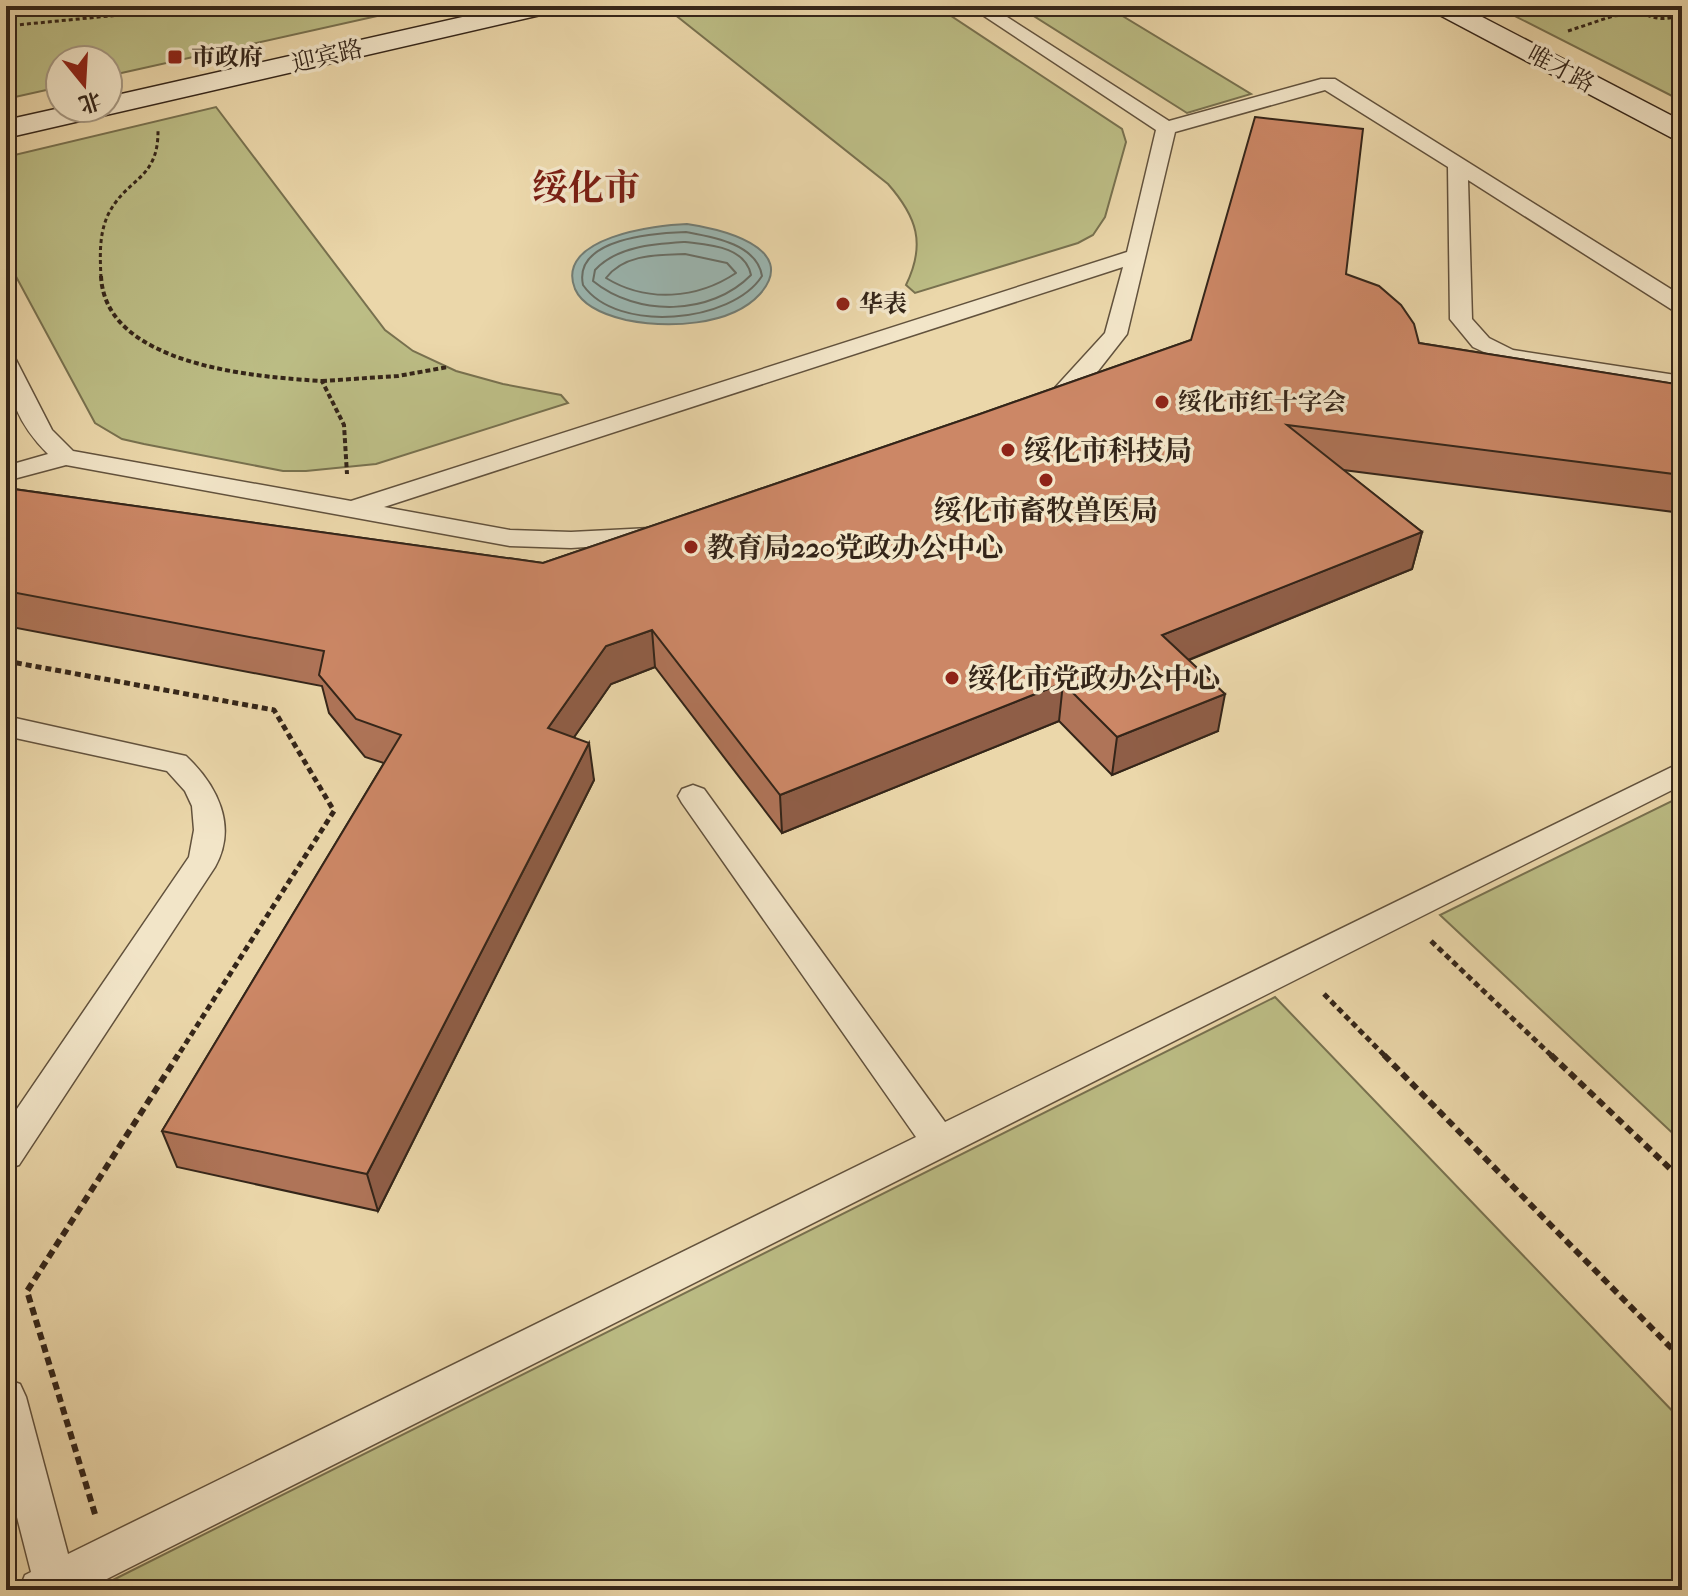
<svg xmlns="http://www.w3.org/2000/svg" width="1688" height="1596" font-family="'IM FELL French Canon','Noto Serif SC',serif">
	<rect width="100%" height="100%" fill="#ebd7aa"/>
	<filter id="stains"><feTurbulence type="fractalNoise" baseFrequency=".0025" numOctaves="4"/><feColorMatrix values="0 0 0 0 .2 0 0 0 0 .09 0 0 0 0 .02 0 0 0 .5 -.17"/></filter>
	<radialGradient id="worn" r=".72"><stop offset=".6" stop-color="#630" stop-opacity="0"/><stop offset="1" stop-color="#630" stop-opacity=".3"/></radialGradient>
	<g fill="#bcbd85" stroke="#78714f" stroke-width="2">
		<polygon points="6,6 422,6 108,76 108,60 60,60 60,87 6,99"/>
		<path d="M664,6H936L1122,129L1126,142L1105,217L1093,235L1078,243L915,293L906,285C926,244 917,217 888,184Z"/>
		<polygon points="1018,6 1106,6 1251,94 1187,113"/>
		<polygon points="1495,6 1682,6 1682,101"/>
		<polygon points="216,107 385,330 413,351 456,371 503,384 561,395 568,403 376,464 306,471 283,471 144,444 122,439 95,423 6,258 6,157"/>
		<polygon points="1682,796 1682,1142 1440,915"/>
		<polygon points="1275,997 1682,1421 1682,1590 93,1590"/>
	</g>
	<path fill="#9bb7b2" stroke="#727d75" stroke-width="2" d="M687,224C717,228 801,247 760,294C730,327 666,328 626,320C609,316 583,307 575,289C554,237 657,225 687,224Z"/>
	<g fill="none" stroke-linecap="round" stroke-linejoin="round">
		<g stroke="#686e66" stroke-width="2">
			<path d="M686,232C713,237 757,244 762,276C732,323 617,334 583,285C573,238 656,233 686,232Z"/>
			<path d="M685,242C709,245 745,246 751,275C711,316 637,317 593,281L595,270C617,246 654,244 685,242Z"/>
			<path d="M685,254L727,263L736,273C697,299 647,303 606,278C624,254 657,255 685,254Z"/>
		</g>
		<g stroke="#62523d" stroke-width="3">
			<g id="lane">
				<path d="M969,6H990L1169,121L1321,79H1335L1682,296V313L1674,311L1468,180L1472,319L1489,338L1513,350L1682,376V390L1508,363L1473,347L1450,319L1448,167L1325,90L1175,132L1127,334L1098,371L1068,401L1051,411H1035L1031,406L1052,391L1105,333L1123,267L384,507L510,530L571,532L650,528L659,530L663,536L659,542L571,548L510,546L66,465L6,481V466L48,454C19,425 6,395 6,354L14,356L52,430L73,451L351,501L1127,252L1156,130Z"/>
				<path d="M6,716L186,756C217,785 238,826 215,867L19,1165L6,1169V1125L189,857L194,830L192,806L185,791L167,771L6,736Z"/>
				<polygon points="1682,762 1682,785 85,1590 19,1590 25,1575 31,1572 6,1474 6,1379 20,1384 26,1397 68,1554 916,1137 682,803 678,796 682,789 693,785 704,789 945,1122"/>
			</g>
		</g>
		<g stroke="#342519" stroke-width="3">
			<g id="secondary">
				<polygon points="511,6 558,6 554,11 545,14 6,138 6,120 60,108 108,108 108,97"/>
				<polygon points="1428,6 1461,6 1682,121 1682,141 1672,138 1432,11"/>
			</g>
		</g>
		<g stroke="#342519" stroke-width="3" stroke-dasharray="4 3" stroke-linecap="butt">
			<path d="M1640,6L1639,11C1652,19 1665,21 1679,15L1671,6"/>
			<polyline points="6,26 213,6"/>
			<polyline points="1568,31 1613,16 1641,13"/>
			<path d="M101,278C100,257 99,236 107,217C125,177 159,182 158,129"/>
		</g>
		<g stroke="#342519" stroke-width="4" stroke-dasharray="5 3" stroke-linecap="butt">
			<path d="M101,276C105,366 256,377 322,381L344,425L347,474"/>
			<polyline points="322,381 398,376 448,367"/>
		</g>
		<g stroke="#342519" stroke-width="5" stroke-dasharray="6 4" stroke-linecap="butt">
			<polyline points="6,661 274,710 334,811 177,1057"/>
			<polyline points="1431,941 1553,1057"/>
			<polyline points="1324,994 1386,1057"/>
		</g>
		<g stroke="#342519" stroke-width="6" stroke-dasharray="8 5" stroke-linecap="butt">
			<polyline points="1384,1055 1682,1359"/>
			<polyline points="1551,1055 1682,1180"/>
			<polyline points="95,1514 27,1291 178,1055"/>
		</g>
		<use href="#lane" fill="#f2e5c8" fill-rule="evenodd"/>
		<use href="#secondary" fill="#f2e5c8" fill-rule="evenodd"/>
	</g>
	<polygon fill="#af7458" stroke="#342519" stroke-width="2" points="1346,274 1419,343 1682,385 1682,513 1343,470 1422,532 1412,569 1189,660 1218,731 1112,775 1059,721 782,833 655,667 611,684 574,737 594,780 378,1211 177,1167 162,1131 384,763 365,757 329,713 322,686 6,626 6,488 543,563 980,414 1191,340"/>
	<g fill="#8f5e47" stroke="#342519" stroke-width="2">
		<polygon points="1422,532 1412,569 1156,673 1162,635"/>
		<polygon points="652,630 655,667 611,684 554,766 548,728 606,646"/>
		<polygon points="1063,683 1059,721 782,833 780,795"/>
		<polygon points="1225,694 1218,731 1112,775 1117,737"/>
		<polygon points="589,743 594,780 378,1211 367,1174"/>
	</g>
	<polygon fill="#cc8766" stroke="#342519" stroke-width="2" points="1255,117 1363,129 1346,274 1379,286 1401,305 1414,324 1419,343 1682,385 1682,475 1287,425 1422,532 1162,635 1225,694 1117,737 1063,683 780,795 652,630 606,646 548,728 589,743 367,1174 162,1131 401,735 356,719 319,675 324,651 6,591 6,488 543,563 980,414 1191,340"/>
	<g fill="#8f2418" stroke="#f2e5c8" stroke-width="3">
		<rect x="167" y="49" width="16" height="16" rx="4"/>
		<circle cx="843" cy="304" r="8"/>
		<circle cx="1162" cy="402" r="8"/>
		<circle cx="1008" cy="450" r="8"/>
		<circle cx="1046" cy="480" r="8"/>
		<circle cx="691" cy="547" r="8"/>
		<circle cx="952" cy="678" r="8"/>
	</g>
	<g text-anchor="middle" stroke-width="7" stroke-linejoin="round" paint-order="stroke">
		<g font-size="24" fill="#342519" stroke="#f2e5c8">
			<text transform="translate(327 56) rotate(-13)" y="8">迎宾路</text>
			<text transform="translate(1561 69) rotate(28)" y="8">唯才路</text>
		</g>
		<g font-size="24" font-weight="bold" fill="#342519" stroke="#f2e5c8" text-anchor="start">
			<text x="191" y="65">市政府</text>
			<text x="859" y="312">华表</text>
			<text x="1178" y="410">绥化市红十字会</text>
		</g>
		<g font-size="28" font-weight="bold" fill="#342519" stroke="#f2e5c8" text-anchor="start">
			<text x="1024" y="460">绥化市科技局</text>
			<text x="1046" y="520" text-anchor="middle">绥化市畜牧兽医局</text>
			<text x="707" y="557">教育局220党政办公中心</text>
			<text x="968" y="688">绥化市党政办公中心</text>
		</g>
		<g font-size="36" font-weight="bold" fill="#7a1f14" stroke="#f2e5c8">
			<text x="586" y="200">绥化市</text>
		</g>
	</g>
	<rect width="1688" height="1596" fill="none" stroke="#ebd7aa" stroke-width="32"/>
	<rect x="8" y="8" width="1672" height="1580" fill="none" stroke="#342519" stroke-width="4"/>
	<rect x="16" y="16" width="1656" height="1564" fill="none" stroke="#342519" stroke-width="2"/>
	<g transform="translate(84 84) rotate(162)"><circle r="38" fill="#f2e5c8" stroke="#a69882" stroke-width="2"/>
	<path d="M0-6L14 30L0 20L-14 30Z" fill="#8f2418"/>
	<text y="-12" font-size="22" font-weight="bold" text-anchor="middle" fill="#342519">北</text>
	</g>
	<rect width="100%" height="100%" filter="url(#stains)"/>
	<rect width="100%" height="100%" fill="url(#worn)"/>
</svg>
